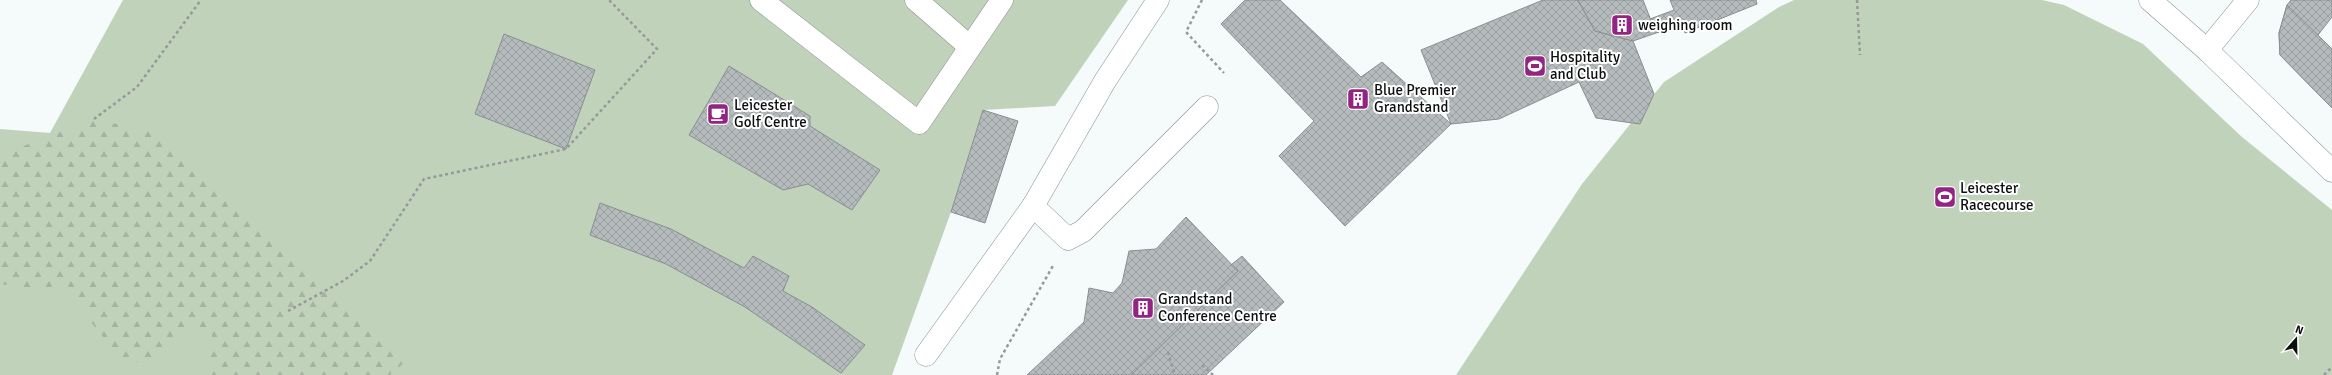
<svg xmlns="http://www.w3.org/2000/svg" width="2332" height="375" font-family="Signika,sans-serif">
	<defs>
		<pattern id="forest-firs" width="22" height="20" patternUnits="userSpaceOnUse"><rect width="22" height="20" fill="#c1d2bb"/><path d="M5 1l3.5 6h-7zM16 11l3.5 6h-7z" fill="#a5b3a0"/></pattern>
		<pattern id="building-cross-hatch" width="8" height="8" patternUnits="userSpaceOnUse"><rect width="8" height="8" fill="#b5babc"/><path d="M0 0l8 8M0 8l8-8" fill="none" stroke="#9a9fa0"/></pattern>
	</defs>
	<rect width="100%" height="100%" fill="#f5fbfa"/>
	<g fill="#c1d2bb">
		<polygon points="123,0 1128,0 1055,106 983,110 951,212 892,375 0,375 0,129 50,133"/>
		<polygon points="1794,0 2042,0 2064,5 2143,44 2242,137 2332,210 2332,375 1456,375 1582,184 1664,82 1779,7"/>
	</g>
	<polygon fill="url(#forest-firs)" points="94,119 160,133 405,362 390,375 204,375 213,330 180,328 147,366 118,355 66,292 0,284 0,155"/>
	<g fill="url(#building-cross-hatch)" stroke="#898e90">
		<polygon points="1245,0 1280,0 1361,77 1382,62 1451,124 1345,226 1279,156 1314,121 1221,24"/>
		<polygon points="1543,0 1578,0 1595,31 1633,41 1654,94 1640,124 1596,118 1579,82 1499,119 1451,124 1421,50"/>
		<polygon points="1578,0 1643,0 1656,33 1633,41 1595,31"/>
		<polygon points="1670,0 1756,0 1757,4 1685,33 1682,26 1656,33 1650,19 1674,10"/>
		<polygon points="2291,0 2332,0 2332,17 2318,35 2332,49 2332,108 2280,55 2279,33 2287,5"/>
		<polygon points="2287,5 2332,49 2332,108 2280,55 2279,33"/>
		<polygon points="504,34 595,70 566,149 475,114"/>
		<polygon points="729,66 810,116 810,126 880,170 852,210 808,184 783,190 689,135"/>
		<polygon points="983,110 1018,121 985,223 951,212"/>
		<polygon points="600,203 671,229 744,268 753,256 789,276 783,291 812,307 865,345 841,373 745,307 666,264 590,235"/>
		<polygon points="1186,217 1238,271 1132,375 1027,375 1084,322 1089,288 1113,293 1122,283 1129,251 1156,249"/>
		<polygon points="1242,256 1284,302 1206,375 1131,375 1238,271 1231,265"/>
	</g>
	<g fill="none" stroke-linecap="round" stroke-linejoin="round">
		<g stroke="#8b9090" stroke-width="23">
			<g id="minor">
				<polyline points="761,0 919,123 1002,0"/>
				<polyline points="916,0 970,47"/>
				<polyline points="2150,0 2207,50 2332,171"/>
				<polyline points="2207,50 2248,0"/>
				<polyline points="1033,206 1068,239 1083,231 1207,107"/>
				<polyline points="926,355 1033,206 1105,81 1158,0"/>
			</g>
		</g>
		<g stroke="#959999" stroke-width="2.5" stroke-dasharray="3 3" stroke-linecap="butt">
			<polyline points="1202,0 1186,32 1224,73"/>
			<polyline points="1857,0 1860,55"/>
			<polyline points="94,119 137,87 201,0"/>
			<polyline points="288,311 343,281 370,261 424,179 566,149 657,49 609,0"/>
			<polyline points="1168,352 1175,375"/>
			<polyline points="1202,365 1213,375"/>
			<polyline points="997,375 1000,359 1054,264"/>
			<polyline points="2324,375 2332,367"/>
		</g>
		<use href="#minor" stroke="#fff" stroke-width="22"/>
	</g>
	<defs>
		<g id="building-square" transform="scale(1.15)"><rect x="-9" y="-9" width="18" height="18" rx="4" fill="#942483" stroke="#fff"/><path d="M-4-6H4V6H1V3H-1V6H-4ZM-2.5-4.3h1.7v1.8h-1.7ZM.8-4.3h1.7v1.8H.8ZM-2.5-1h1.7V.8h-1.7ZM.8-1h1.7V.8H.8Z" fill="#fff"/></g>
		<g id="stadium-square" transform="scale(1.15)"><rect x="-9" y="-9" width="18" height="18" rx="4" fill="#942483" stroke="#fff"/><path d="M0-5a6.5 5 0 1 0 0 10a6.5 5 0 1 0 0-10ZM-3.5-1.8h7v3.6h-7Z" fill="#fff"/></g>
		<g id="cafe-square" transform="scale(1.15)"><rect x="-9" y="-9" width="18" height="18" rx="4" fill="#942483" stroke="#fff"/><path d="M-5.5-4.5H6V0H3Q3 3.5 0 3.5H-2.5Q-5.5 3.5-5.5 0ZM3-3.2v2h1.7v-2ZM-6 4.5H4V6H-6Z" fill="#fff"/></g>
	</defs>
	<g fill-rule="evenodd">
		<use href="#building-square" x="1622" y="25"/>
		<use href="#stadium-square" x="1535" y="66"/>
		<use href="#building-square" x="1358" y="99"/>
		<use href="#cafe-square" x="718" y="114"/>
		<use href="#stadium-square" x="1945" y="197"/>
		<use href="#building-square" x="1143" y="308"/>
	</g>
	<g text-anchor="middle" stroke-width="4" stroke-linejoin="round" paint-order="stroke">
		<g font-size="15" fill="#0d0f0f" stroke="#fff" text-anchor="start">
			<text x="1638" y="30">weighing room</text>
			<text x="1550" y="62">Hospitality<tspan x="1550" dy="17">and Club</tspan></text>
			<text x="1374" y="95">Blue Premier<tspan x="1374" dy="17">Grandstand</tspan></text>
			<text x="734" y="110">Leicester<tspan x="734" dy="17">Golf Centre</tspan></text>
			<text x="1960" y="193">Leicester<tspan x="1960" dy="17">Racecourse</tspan></text>
			<text x="1158" y="304">Grandstand<tspan x="1158" dy="17">Conference Centre</tspan></text>
		</g>
	</g>
	<g transform="translate(2296 339) rotate(20)" stroke="#ffffff" stroke-width="3" paint-order="stroke">
	<path d="M0-3L7 15L0 10L-7 15Z" fill="#0d0f0f"/>
	<text y="-6" font-size="11" font-weight="bold" text-anchor="middle" fill="#0d0f0f">N</text>
	</g>
</svg>
